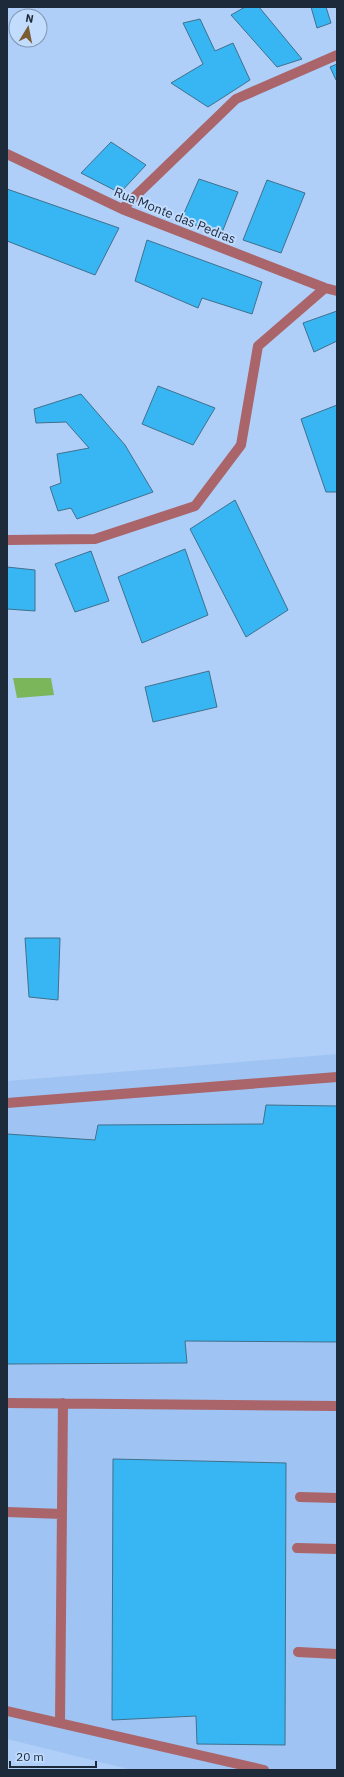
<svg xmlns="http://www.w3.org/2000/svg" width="344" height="1777" font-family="'IBM Plex Sans',sans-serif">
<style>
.built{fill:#9fc3f2}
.water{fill:#7cb65a}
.building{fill:#38b6f4;stroke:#40708c}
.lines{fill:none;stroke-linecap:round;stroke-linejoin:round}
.minor{stroke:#aa656a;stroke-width:10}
.labels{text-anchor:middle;stroke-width:4;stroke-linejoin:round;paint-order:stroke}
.street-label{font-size:13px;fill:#1d2a3a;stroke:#c2dcfe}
</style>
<rect width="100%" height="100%" fill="#afcff9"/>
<path class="built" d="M337,1054v716h-205l-125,-31v-658z"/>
<path class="water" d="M13,678h38l3,17 -37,3z"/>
<path class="building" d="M245,7h14l43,52 -25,8 -46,-52z
M311,7h15l5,16 -14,5z
M200,19l15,32 18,-8 17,37 -42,27 -37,-24 32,-19 -20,-41z
M337,64v15l-1,1 -6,-13z
M111,142l35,23 -26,28 -39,-20z
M199,179l39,13 -17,43 -40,-15z
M267,180l38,13 -24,60 -38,-13z
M7,189l112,39 -24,47 -88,-34z
M147,240l115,42 -10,32 -50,-16 -4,10 -63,-27z
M337,311v30l-23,11 -11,-29z
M158,386l57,22 -22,37 -51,-21z
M81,394l44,51 28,47 -76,27 -6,-11 -13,3 -8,-24 11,-4 -4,-29 32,-6 -23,-26 -30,1 -2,-14z
M337,405v87h-11l-25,-73z
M235,500l53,110 -42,27 -56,-108z
M185,549l23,66 -66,28 -24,-66z
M91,551l18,50 -34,11 -20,-48z
M7,567l28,3v41l-28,-2z
M209,671l8,36 -64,15 -8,-35z
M25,938h35l-2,62 -29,-3z
M266,1105l71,1v236l-152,-1 2,22 -180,1v-230l88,6 3,-15 165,-1z
M113,1459l173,4 -1,282 -88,-1 -1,-28 -84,4z"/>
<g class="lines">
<path class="minor" d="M7,154l115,55 203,79 12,3
M122,209l114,-110 101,-44
M7,540l88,-1 100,-33 46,-61 17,-99 67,-58
M7,1103l330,-26
M7,1403l330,3
M300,1497l37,1
M7,1512l55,2
M297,1548l40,1
M298,1652l39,2
M7,1711l257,59
M60,1723l3,-320"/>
</g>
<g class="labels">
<g class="street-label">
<text transform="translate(175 215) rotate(22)" y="5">Rua Monte das Pedras</text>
</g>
</g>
<rect width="344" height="1777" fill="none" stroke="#1d2a3a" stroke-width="16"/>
<g transform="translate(28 28) rotate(10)"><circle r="19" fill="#c2dcfe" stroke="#8095b0"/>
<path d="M0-3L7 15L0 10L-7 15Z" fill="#7b5d31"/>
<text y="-6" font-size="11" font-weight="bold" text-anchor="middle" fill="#1d2a3a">N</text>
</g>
<path d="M10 1761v6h86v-6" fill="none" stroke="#1d2a3a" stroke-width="2"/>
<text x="16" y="1761" font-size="12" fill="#1d2a3a" stroke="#c2dcfe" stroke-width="3" paint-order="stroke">20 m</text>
</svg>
